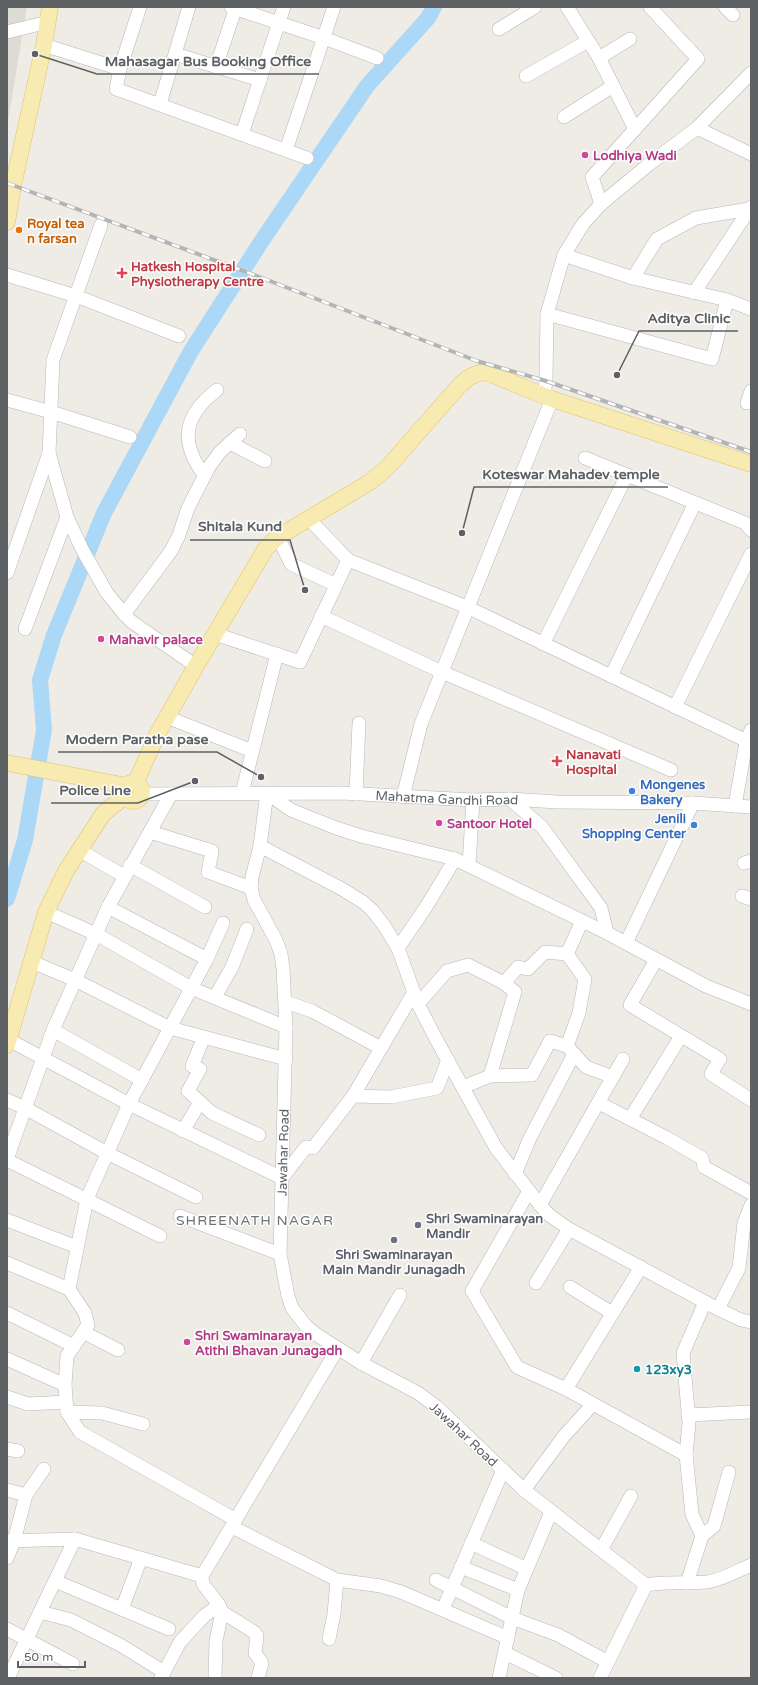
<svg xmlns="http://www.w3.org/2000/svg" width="758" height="1685" font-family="'Varela Round',sans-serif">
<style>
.education{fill:#dedbd4}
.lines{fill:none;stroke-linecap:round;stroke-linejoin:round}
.river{stroke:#acd8f8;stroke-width:16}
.minor-casing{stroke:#b6b7bb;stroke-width:14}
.major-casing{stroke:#e5c067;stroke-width:17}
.minor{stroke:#fff;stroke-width:13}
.major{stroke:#f8ebb1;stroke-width:16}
.rail-casing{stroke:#b3b4b4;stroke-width:4}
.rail{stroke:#fff;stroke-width:2.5;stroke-dasharray:8;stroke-linecap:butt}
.hotel-dot{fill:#d1479c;stroke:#fff;stroke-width:1.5}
.food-dot{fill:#e8710a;stroke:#fff;stroke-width:1.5}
.health-dot{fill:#e0444e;stroke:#fff;stroke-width:1.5}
.shop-dot{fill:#3f7fe0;stroke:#fff;stroke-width:1.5}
.worship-dot{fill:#6b7280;stroke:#fff;stroke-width:1.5}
.culture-dot{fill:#0f9aa8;stroke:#fff;stroke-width:1.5}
.labels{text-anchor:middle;stroke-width:3;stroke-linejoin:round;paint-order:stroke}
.hotel-label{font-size:13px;font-weight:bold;fill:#b23c85;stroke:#fff;text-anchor:start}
.food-label{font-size:13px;font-weight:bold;fill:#c56008;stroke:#fff;text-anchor:start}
.health-label{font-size:13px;font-weight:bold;fill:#be3a42;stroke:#fff;text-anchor:start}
.shop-label{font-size:13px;font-weight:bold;fill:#366cbe;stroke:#fff;text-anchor:start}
.street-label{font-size:13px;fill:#5d6164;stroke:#fff}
.worship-label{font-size:13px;font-weight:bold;fill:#5b616d;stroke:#fff;text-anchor:start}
.culture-label{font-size:13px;font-weight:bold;fill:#0d838f;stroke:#fff;text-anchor:start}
.neighbourhood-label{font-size:14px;letter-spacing:1px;fill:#6e7276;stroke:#fff}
.leader{fill:none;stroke:#5d6164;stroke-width:1.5}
.callout-dot{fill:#5d6164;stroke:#fff;stroke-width:1.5}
.callout-label{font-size:14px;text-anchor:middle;font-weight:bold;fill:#5d6164;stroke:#fff;stroke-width:3;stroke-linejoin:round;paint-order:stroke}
</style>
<rect width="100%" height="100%" fill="#eeece5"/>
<path class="education" d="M7,7h20l-20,120z"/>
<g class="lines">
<path class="river" d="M7,899l18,-59 19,-110 -4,-50 14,-45 50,-122 87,-162 72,-112 104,-153 61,-68 6,-11"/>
<g class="minor-casing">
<g id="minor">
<path d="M140,7l-20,62 -4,20 191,69"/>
<path d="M231,7l93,31 53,20"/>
<path d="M567,7l32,51 36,71"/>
<path d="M725,7l8,8"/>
<path d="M499,29l36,-22"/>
<path d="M7,32l33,-8"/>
<path d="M44,45l76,24"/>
<path d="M175,54l85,26"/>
<path d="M599,58l31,-19"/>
<path d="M216,67l20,-60"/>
<path d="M526,76l62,-35"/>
<path d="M160,104l29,-97"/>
<path d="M564,117l49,-31"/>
<path d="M697,128l54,26"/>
<path d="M242,134l42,-127"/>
<path d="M286,150l48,-143"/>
<path d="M601,204l-9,-27 106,-118 -48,-52"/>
<path d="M101,225l-48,135 -4,93 18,64 16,34 24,42 17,21 8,8 64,44"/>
<path d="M564,255l69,23 94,22 24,9"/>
<path d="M7,275l69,21 103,40"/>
<path d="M633,278l24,-39 39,-21 53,-9"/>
<path d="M694,293l57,-86"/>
<path d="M547,314l165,45 15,-59"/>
<path d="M544,396l2,-15 1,-67 17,-59 19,-31 18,-20 47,-39 49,-37 54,-55"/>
<path d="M7,400l44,12 79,25"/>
<path d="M747,403l4,-12"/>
<path d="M230,443l35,18"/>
<path d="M585,458l160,65 6,7"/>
<path d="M204,475c-25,-34 -20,-60 13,-85"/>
<path d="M309,519l39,41 119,47 284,136"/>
<path d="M278,537l13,27 45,21"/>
<path d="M7,573l42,-120"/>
<path d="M124,614l47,-63 8,-16 9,-27 21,-41 11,-15 20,-18"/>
<path d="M321,616l121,56 229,98"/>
<path d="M25,629l42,-112"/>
<path d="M215,634l85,28 48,-102"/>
<path d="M543,644l84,-169"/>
<path d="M611,676l84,-173"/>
<path d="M675,707l76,-153"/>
<path d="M167,717l85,34"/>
<path d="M242,793l35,-139"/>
<path id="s1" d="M142,794l200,-1 131,7 37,-1 47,3 136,1 58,4"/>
<path d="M356,794l3,-71"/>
<path d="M403,797l18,-73 131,-325"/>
<path d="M510,799l32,28 32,44 27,37 6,25"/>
<path d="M735,806l11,-64 5,-12"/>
<path d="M150,832l62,19 -4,21 43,16"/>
<path d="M260,846l82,43 21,13 9,8 11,14 15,24 20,56 18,35 60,109 44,57 9,10 20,14 149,80 23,11 10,2"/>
<path d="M79,850l45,26"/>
<path d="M744,863l7,-2"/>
<path d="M130,865l75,42"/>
<path d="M469,865l4,-65"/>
<path d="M742,896l9,3"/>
<path d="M108,907l99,52"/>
<path d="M46,912l50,22 95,54 95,39"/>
<path d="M223,923l-16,36 -78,145 -42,95 -18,90 16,24 3,12 -21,31 -2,29 2,27 13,20 156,88"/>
<path d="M626,943l67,-140"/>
<path d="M398,948l28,-41 29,-48"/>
<path d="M567,954l18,25 -6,34 -12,33 19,21 27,10"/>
<path d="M656,960l-26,45 90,54 -9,15 40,26"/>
<path d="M32,962l43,18 95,48 116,31"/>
<path d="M215,997l17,-30 15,-38"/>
<path d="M286,1002l26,9 69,37"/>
<path d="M418,1004l29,-33 21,-6 36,18 14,-16 10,2 17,-17 22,2 15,-33"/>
<path d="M53,1030l89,50"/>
<path d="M204,1037l-12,29 8,3 -12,22 24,22 47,22"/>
<path d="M9,1040l120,64 153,74 24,-31 7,1 40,-52 61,-104"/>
<path d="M490,1076l42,-1 18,-34 17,5"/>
<path d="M463,1087l27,-11 25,-84 -11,-9"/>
<path d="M353,1096l38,1 46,-9 11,-28"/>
<path d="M7,1100l18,8 82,45 89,44"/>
<path d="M599,1103l68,35 35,20 2,9 47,26"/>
<path d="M630,1119l51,-83"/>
<path d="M183,1131l17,-29"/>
<path d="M7,1159l46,-129 55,-123 63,-113"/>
<path d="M7,1160l153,76"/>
<path d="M515,1174l15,-36 44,-84"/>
<path d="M529,1191l-57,100 45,76 49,22 120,66"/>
<path d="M540,1205l83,-146"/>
<path d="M180,1216l100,38"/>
<path d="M7,1220l70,27"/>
<path d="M7,1263l62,26"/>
<path d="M536,1283l33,-54"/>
<path d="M570,1287l42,26"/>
<path d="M718,1309l21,-41 5,-45 7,-18"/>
<path d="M7,1313l67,33"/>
<path d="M83,1332l35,18"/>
<path d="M7,1359l58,26"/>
<path d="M361,1363l39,-68"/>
<path d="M566,1389l75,-122"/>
<path d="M7,1397l21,7 38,-2"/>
<path d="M67,1412l35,1 41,11"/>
<path d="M688,1415l63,-3"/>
<path d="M7,1449l11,2"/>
<path d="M7,1490l19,5"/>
<path d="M524,1490l40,-54 29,-32"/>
<path d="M232,1527l105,53 44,6 20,6 107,46"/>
<path d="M702,1536l12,-10 15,-54"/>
<path d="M7,1541l68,-2 127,37"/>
<path d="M471,1543l56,26"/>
<path d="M601,1550l30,-54"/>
<path d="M7,1558l7,-17 12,-46 18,-26"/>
<path d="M461,1567l57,23"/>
<path d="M436,1580l76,38 46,17 50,27"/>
<path d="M55,1581l114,48"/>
<path d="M687,1583l15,-47 -10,-22 -6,-59 3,-32 -6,-70 22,-51"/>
<path id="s2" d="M646,1585l-122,-95 -87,-83 -19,-14 -57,-30 -44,-28 -11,-9 -14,-18 -4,-12 -8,-42 6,-227 -3,-59 -2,-14 -5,-14 -22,-40 -3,-12 1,-11 8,-31 7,-53 24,17 45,18 25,8 94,23 152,74 99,53 45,18"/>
<path d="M122,1609l19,-51"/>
<path d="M443,1609l60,-139"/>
<path d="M40,1612l31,8 51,26 42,26"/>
<path d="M222,1612l32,20 3,4 -2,17 7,10 -4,15"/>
<path d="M7,1629l66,35"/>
<path d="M329,1639l5,-25 3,-34"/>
<path d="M505,1653l51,25"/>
<path d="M8,1678l67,-139"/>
<path d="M161,1678l19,-36 24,-26 15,-11"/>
<path d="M215,1678l1,-37 6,-29 -3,-7 -16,-21 -1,-8 136,-228"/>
<path d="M499,1678l19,-88 33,-78"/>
<path d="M600,1678l46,-93c20,-4 41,-1 61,-3 15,-2 30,-11 44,-17"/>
</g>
</g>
<g class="major-casing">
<path id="major" d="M7,222l6,-36 31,-141 6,-38
M7,763l120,23
M124 792a9 9 0 1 1 18 0a9 9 0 1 1-18 0Z
M135,784l23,-51 38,-67 70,-118 12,-11 92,-55 17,-14 72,-82c8,-8 15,-13 27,-14l66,27 199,65
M7,1045l39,-133 20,-41 37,-57 8,-7 14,-10"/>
</g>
<use href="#minor" class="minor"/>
<use href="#major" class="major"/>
<g class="rail-casing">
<path id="rail" d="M7,183l250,93 220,85 69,20 205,71"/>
</g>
<use href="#rail" class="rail"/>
</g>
<g class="hotel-dot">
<circle cx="585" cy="155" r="4"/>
<circle cx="101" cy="639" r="4"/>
<circle cx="439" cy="823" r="4"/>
<circle cx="187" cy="1342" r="4"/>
</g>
<circle class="food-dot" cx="19" cy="230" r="4"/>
<g class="health-dot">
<path d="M120 267h4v4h4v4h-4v4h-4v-4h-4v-4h4z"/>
<path d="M555 755h4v4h4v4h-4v4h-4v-4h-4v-4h4z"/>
</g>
<g class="shop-dot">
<circle cx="632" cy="791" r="4"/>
<circle cx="694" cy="825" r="4"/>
</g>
<g class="worship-dot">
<circle cx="418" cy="1225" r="4"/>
<circle cx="394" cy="1240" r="4"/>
</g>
<circle class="culture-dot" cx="637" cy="1369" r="4"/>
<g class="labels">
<g class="hotel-label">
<text x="593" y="160">Lodhiya Wadi</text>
<text x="109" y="644">Mahavir palace</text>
<text x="447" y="828">Santoor Hotel</text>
<text x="195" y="1340">Shri Swaminarayan<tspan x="195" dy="15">Atithi Bhavan Junagadh</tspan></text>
</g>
<g class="food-label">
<text x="27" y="228">Royal tea<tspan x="27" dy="15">n farsan</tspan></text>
</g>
<g class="health-label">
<text x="131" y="271">Hatkesh Hospital<tspan x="131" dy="15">Physiotherapy Centre</tspan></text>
<text x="566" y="759">Nanavati<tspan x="566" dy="15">Hospital</tspan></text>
</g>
<g class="shop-label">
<text x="640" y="789">Mongenes<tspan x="640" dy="15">Bakery</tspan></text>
<text x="686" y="823" text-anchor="end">Jenili<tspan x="686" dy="15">Shopping Center</tspan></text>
</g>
<g class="street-label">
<text dy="5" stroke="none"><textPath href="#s1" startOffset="305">Mahatma Gandhi Road</textPath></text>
<text dy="5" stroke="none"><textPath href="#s2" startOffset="609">Jawahar Road</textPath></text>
<text transform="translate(464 1434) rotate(43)" y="5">Jawahar Road</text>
</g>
<g class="worship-label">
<text x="426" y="1223">Shri Swaminarayan<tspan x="426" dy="15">Mandir</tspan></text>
<text x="394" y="1259" text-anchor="middle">Shri Swaminarayan<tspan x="394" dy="15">Main Mandir Junagadh</tspan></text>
</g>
<g class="culture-label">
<text x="645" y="1374">123xy3</text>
</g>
<g class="neighbourhood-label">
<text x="255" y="1225">SHREENATH NAGAR</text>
</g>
</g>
<path class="leader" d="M35 54L97 74H319M617 375L639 331H738M462 533L474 487H668M305 590L290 540H190M261 777L217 752H58M195 781L138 803H51"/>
<g class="callout-dot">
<circle cx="35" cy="54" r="4"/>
<circle cx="617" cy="375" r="4"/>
<circle cx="462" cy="533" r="4"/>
<circle cx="305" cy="590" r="4"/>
<circle cx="261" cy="777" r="4"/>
<circle cx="195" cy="781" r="4"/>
</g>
<g class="callout-label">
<text x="208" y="66">Mahasagar Bus Booking Office</text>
<text x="689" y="323">Aditya Clinic</text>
<text x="571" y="479">Koteswar Mahadev temple</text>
<text x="240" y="531">Shitala Kund</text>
<text x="137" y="744">Modern Paratha pase</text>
<text x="95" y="795">Police Line</text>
</g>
<rect width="758" height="1685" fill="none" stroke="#5d6164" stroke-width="16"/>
<path d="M18 1661v6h67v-6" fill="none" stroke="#5d6164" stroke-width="2"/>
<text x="24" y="1661" font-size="12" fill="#5d6164" stroke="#ffffff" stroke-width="3" paint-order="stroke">50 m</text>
</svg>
